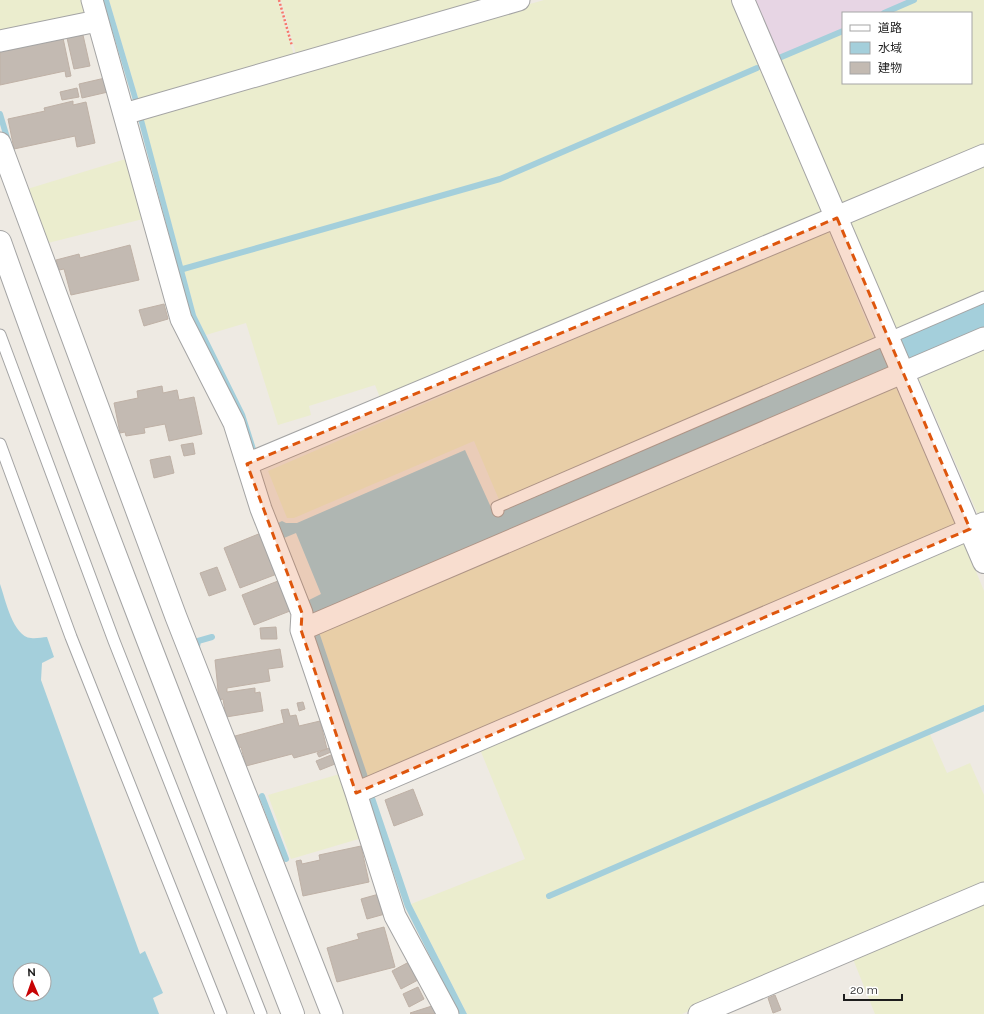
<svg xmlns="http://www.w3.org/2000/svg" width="984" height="1014" font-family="Raleway,'Noto Sans JP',sans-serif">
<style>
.industrial{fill:#e7d5e4}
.farmland{fill:#ebedce}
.water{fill:#a4cfdb;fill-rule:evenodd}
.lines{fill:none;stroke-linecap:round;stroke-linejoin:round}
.stream{stroke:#a4cfdb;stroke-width:6}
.building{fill:#c3bab2;stroke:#bfb1a6}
.service-casing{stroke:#a4a4a4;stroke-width:13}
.minor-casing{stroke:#a4a4a4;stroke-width:23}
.tertiary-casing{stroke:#a4a4a4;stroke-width:24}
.path{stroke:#f7786b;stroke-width:2.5;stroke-dasharray:2 2;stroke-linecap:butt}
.service{stroke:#fff;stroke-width:11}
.minor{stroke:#fff;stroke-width:21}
.tertiary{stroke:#fff;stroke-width:22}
.marked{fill:#de560d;fill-opacity:0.2;stroke:#de560d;stroke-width:3;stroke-dasharray:8 5;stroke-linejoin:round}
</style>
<rect width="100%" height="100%" fill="#eeeae3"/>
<path class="industrial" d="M753,0h161l-30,13h-41v18l-64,27z"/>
<path class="farmland" d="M0,0h85l4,15 -89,20z
M109,0h169l17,59 -156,42z
M281,0h222l-206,58z
M544,0h188l91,211 -440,194 -8,-20 -66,21 2,9 -33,10 -32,-102 -40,12 -10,-20 -54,-201z
M914,0h70v146l-143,58 -62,-146 64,-27v52h128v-70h-87z
M129,158l18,60 -103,26 -20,-54z
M984,163v129l-89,39 -45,-103 3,-9z
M828,230l46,109 -374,163 -26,-61 -180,77h-7l-19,-47z
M984,343v172l-5,2 -63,-145z
M894,383l62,143 -587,254 -51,-151z
M964,542l20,49v117l-55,24 18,41 23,-10 14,32v90l-302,129h-215l-56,-110 114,-45 -46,-112z
M343,773l19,65 -71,21 -23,-64z
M984,903v111h-109l-22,-55z"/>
<path class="water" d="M103,0h6l30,101 57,214 49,99 13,41h-5l-62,-138 -57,-213z
M984,303v27l-666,299 93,275 56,110h-8l-54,-107 -93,-275 -5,-31 14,-7 -25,-61 -12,5 -6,-15 4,-2 4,2h11l168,-73 29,64z
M0,584c5,14 13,53 31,54 5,1 11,-1 16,-1l7,20 -12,6 -1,17 99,274 5,-3 18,42 -10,5 6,16h-159zM20,970h24v24h-24z"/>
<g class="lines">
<path class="stream" d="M884,13l30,-13
M779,58l64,-27
M0,114l8,27
M183,269l317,-90 257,-111
M198,651l-1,-4 1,-6 14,-4
M262,796l24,63
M549,896l435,-188"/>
</g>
<path class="building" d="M83,35l7,31 -16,3 -7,-31z
M63,38l8,38 -5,1 -1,-6 -65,14v-33z
M105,78l3,14 -26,6 -3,-14z
M77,88l2,9 -17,3 -2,-8z
M73,101v4l13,-3 9,41 -18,4 -2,-11 -61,13 -6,-30 37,-8 -1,-3z
M130,245l9,35 -68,15 -7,-26 -5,1 -3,-10 23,-6 1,4z
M164,304l4,15 -24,7 -5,-16z
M162,386l1,7 14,-3 2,10 15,-3 8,37 -33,7 -4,-17 -21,4 1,5 -19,3 -1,-4 -5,1 -6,-30 24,-5 -1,-7z
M193,443l2,11 -11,2 -3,-11z
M170,456l4,17 -20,5 -4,-18z
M261,533l16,41 -37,14 -16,-40z
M217,567l9,23 -17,6 -9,-23z
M278,581l12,30 -36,14 -12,-30z
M276,627l1,12h-16l-1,-11z
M280,649l3,18 -15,2 2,12 -43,7v4l28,-4v5l5,-1 3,19 -37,6 -3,-18 -4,1 -4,-40z
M303,702l2,7 -6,2 -2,-8z
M288,709l2,7 6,-1 3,11 21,-5 7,28 -33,9 -2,-4 -46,12 -5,-19 -2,1 -4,-12 49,-13 -3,-13z
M329,748l2,4 -12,5 -2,-4z
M331,755l4,9 -15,6 -4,-9z
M413,789l10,26 -29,11 -9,-26z
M361,846l8,36 -66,14 -7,-35 5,-1 1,4 18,-4 -1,-5z
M379,894l6,20 -18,5 -6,-20z
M384,927l11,40 -58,15 -10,-34 32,-9 -2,-5z
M409,962l9,18 -17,9 -9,-18z
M418,987l6,12 -15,8 -6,-13z
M775,995l6,15 -8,3 -5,-15z
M435,1005l3,9h-27l-1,-1z"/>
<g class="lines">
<g class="service-casing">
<path id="service" d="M0,335l114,306 147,373
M0,444l71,193 150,377
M498,511l-1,-4 487,-210"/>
</g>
<g class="minor-casing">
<path id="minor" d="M92,0l89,319 53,104 27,86 41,104 -1,17 55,163 39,123 53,98
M0,41l97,-20
M124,114l395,-114
M0,143l176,474 156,397
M247,464l737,-309
M301,630l683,-292
M356,793l628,-270
M699,1014l285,-121"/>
</g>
<g class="tertiary-casing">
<path id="tertiary" d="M743,0l241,562
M0,242c92,259 193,515 293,772"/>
</g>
<path class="path" d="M279,0l13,46"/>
<use href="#service" class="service"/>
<use href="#minor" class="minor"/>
<use href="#tertiary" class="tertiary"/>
</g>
<path class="marked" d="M837,218l133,311 -614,264 -55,-163 1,-17 -55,-149z"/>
<rect x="842" y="12" width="130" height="72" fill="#ffffff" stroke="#a5a5a5"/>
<rect x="850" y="25" width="20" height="6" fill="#ffffff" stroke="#a5a5a5"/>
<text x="878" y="32" font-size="12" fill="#1d1d1d">道路</text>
<rect x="850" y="42" width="20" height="12" fill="#a4cfdb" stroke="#a5a5a5"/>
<text x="878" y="52" font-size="12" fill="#1d1d1d">水域</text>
<rect x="850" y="62" width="20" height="12" fill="#c3bab2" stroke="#a5a5a5"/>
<text x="878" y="72" font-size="12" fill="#1d1d1d">建物</text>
<g transform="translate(32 982) rotate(358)"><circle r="19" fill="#ffffff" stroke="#a5a5a5"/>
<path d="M0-3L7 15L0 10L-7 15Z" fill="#c70305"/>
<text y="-6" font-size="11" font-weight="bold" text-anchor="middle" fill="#1d1d1d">N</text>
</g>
<path d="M844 994v6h58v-6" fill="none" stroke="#1d1d1d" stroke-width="2"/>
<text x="850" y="994" font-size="12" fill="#1d1d1d" stroke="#ffffff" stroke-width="3" paint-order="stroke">20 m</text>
</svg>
